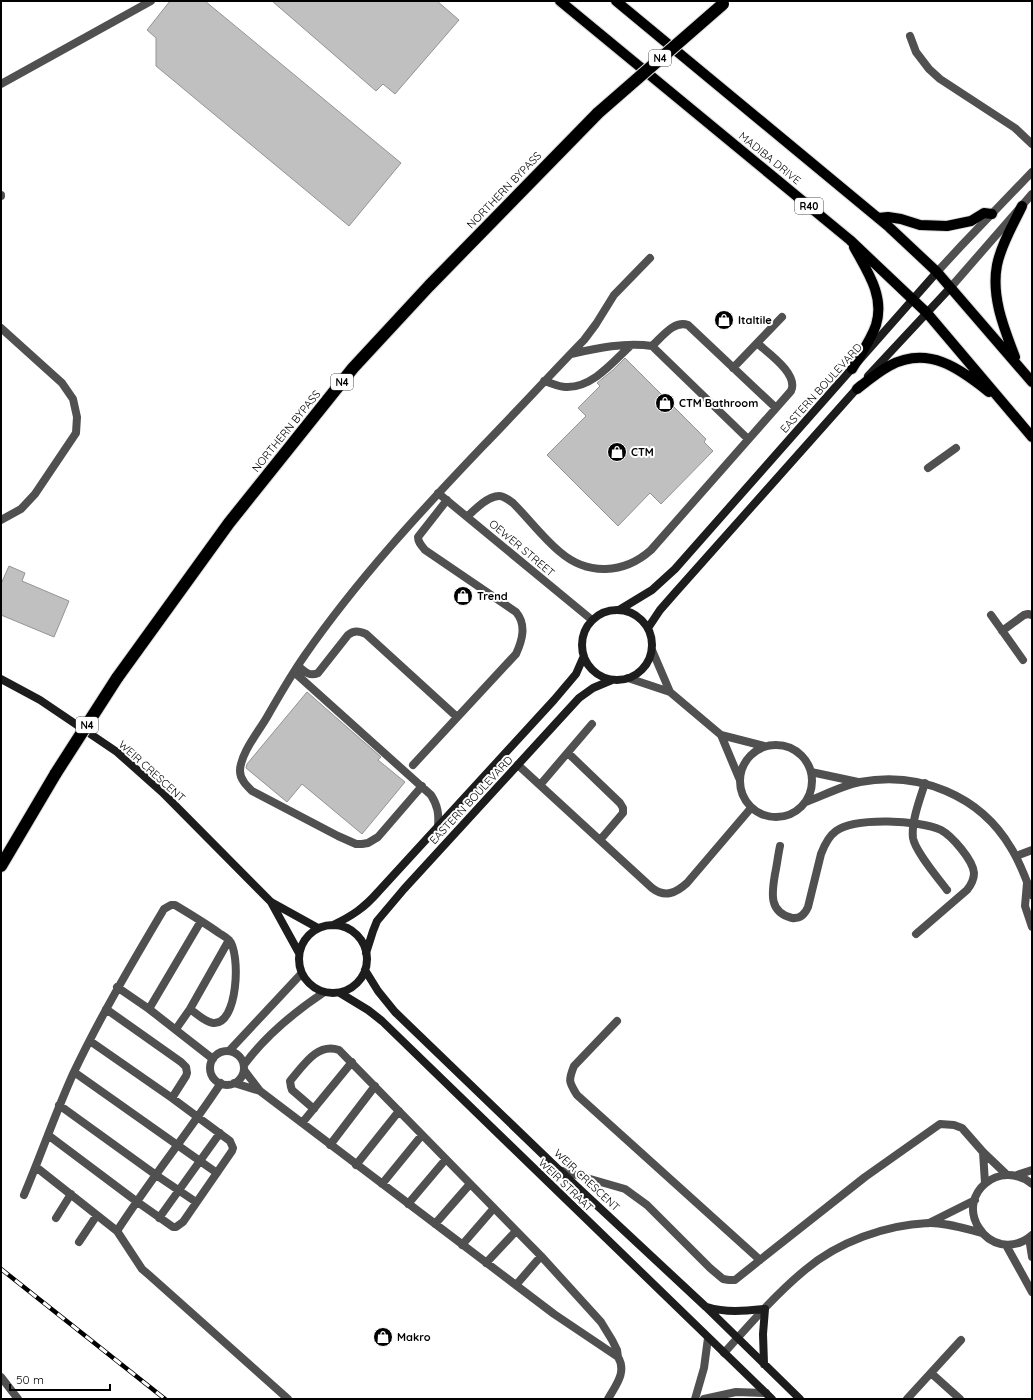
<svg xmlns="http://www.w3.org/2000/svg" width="1033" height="1400" font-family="Quicksand,sans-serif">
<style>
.building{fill:#c0c0c0;stroke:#949494}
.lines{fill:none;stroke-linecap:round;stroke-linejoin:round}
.primary-casing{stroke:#dbdbdb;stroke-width:12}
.highway-casing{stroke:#dbdbdb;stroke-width:14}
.lane{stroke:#505050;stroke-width:8}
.street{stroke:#505050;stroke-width:8}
.secondary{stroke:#1d1d1d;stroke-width:8}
.primary{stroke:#000;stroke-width:10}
.highway{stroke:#000;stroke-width:12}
.rail-casing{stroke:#000;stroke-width:4.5}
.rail{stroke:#fff;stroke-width:3;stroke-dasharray:9;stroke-linecap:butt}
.highway-bridge-casing{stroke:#dbdbdb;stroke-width:14;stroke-linecap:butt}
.highway-bridge{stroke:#000;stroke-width:12}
.labels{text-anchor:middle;stroke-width:4;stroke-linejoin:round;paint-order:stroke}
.shield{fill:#fff;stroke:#4c4c4c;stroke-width:1}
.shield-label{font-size:10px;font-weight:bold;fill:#000}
.street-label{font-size:11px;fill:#000;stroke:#fff}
.poi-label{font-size:11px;font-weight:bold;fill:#000;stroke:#fff;text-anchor:start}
</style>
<rect width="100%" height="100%" fill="#fff"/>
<path class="building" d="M170,1h35l196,162 -52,63 -193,-160v-28l-9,-8z
M272,1h165l22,19 -64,74 -12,-10 -7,7z
M625,358l81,81 -2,3 9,9 -52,53 -11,-11 -32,33 -71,-71 39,-39 -8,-8 22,-22 -3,-3 16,-13z
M9,566l16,7 -3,8 47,20 -15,36 -53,-22v-31z
M307,692l74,65 -3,3 27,22 -43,52 -60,-50 -15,18 -41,-34 1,-4z"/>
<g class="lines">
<g class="primary-casing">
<path id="primary" d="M560,1l290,239 77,73 105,124
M616,1l273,226 48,45 95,110
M878,218l10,-1 13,2 19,6 27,1 24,-5 13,-8 8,1
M1015,357c-11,-29 -24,-60 -18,-92 4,-20 16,-40 25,-59
M852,369c8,-14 19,-29 24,-44 9,-29 -9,-54 -22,-78
M857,389c10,-8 21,-17 32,-23 39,-21 70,2 100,26"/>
</g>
<g class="highway-casing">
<path id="highway" d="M117,678l112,-155 124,-155 76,-82 169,-173
M1,866l55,-93"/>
</g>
<path class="lane" d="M910,36l6,16 13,17 11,10 75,49 17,16
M652,346c10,-9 22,-26 36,-21l88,83
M571,354c26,-6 55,-12 81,-8l96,93
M733,368l49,-51
M544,381c7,2 15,6 22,6 26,1 47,-25 64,-41
M928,468l28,-20
M438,493l154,127
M468,516c7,-7 20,-20 31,-20 5,0 10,4 14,7 16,16 30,35 47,49 28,24 64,22 91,-2l140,-159c8,-17 -23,-38 -34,-48
M991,615l32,45
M1002,631l22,-16 4,-1 4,1
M298,666c6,5 11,11 20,7l30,-38c6,-5 11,-4 18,-1l91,83
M294,672l137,123c7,11 8,19 7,32
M568,753l52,50 3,5v5l-23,27
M413,765l103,-111c6,-13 11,-29 0,-42l-91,-62c-4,-5 -7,-8 -7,-13l29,-37
M518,765l134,123c13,10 24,5 35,-5l64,-75
M925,783c-5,16 -14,39 -12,55 2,13 25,40 34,52
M540,785l52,-61
M422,786l-44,51 -10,6 -6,1h-6l-18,-8 -86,-45c-6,-6 -12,-12 -12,-20 0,-17 19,-40 27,-54 12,-21 24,-42 38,-62 53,-76 115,-143 178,-209 34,-35 67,-71 101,-106l12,-16 18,-29 36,-37
M780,846c-2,9 -3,19 -5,28 -3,18 -7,38 17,44 8,1 13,-4 16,-11l13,-53c3,-8 8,-18 15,-23 19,-14 84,-11 105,-1 11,6 32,30 33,43 0,7 -3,12 -7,17l-51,44
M1016,856l16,-6
M1027,883l-2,23 7,21
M117,987l32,22 64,50
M106,1009l75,53 5,5 1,6 -1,3 -14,22
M149,1009l52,-88
M617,1021l-43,45c-6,15 -5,16 3,29l183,165
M176,1029l14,-20 39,-69
M229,1051l72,-77
M210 1068a17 17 0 1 1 34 0a17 17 0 1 1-34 0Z
M244,1065c22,-30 49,-52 79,-72
M244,1070l16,21 294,223 64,43c9,15 -2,28 -10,42
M74,1072l143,101
M234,1083l26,8
M59,1105l97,70 40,27
M314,1109l-22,-19 -1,-3 -1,-6c13,-15 27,-39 49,-31l202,206 60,66 11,18 5,10 1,7
M302,1123l50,-61
M48,1135l88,66 37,26h3l7,-5 49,-71 1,-3 -3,-7 -58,-43 -82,-57
M330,1145l45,-59
M983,1152l2,31
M356,1165l43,-54
M36,1167l81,64c33,-51 71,-98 104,-148
M559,1170l66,19 22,16 63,63 13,11 6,1h6l25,-20 105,-83 75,-53 14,1 8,3 21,24 23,22
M382,1184l40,-49
M24,1195c17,-40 31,-81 49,-121 27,-57 59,-111 91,-165l7,-4h4c15,9 30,18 44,28 3,2 7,4 10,7 12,13 9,86 -16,83 -8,-1 -17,-10 -23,-14
M408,1204l38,-45
M56,1218l15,-24
M159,1218l61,-85
M435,1224l35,-40
M117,1231l25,38 7,6 139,124
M79,1242l18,-27
M462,1245l32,-37
M486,1263l30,-32
M516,1285l25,-29
M931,1373l29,26
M695,1399l9,-31 4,-30
M704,1399l32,-7 30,1
M907,1399l54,-59"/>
<path class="street" d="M1,84l150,-83
M1,195v1
M937,272l24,-26 71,-74
M951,287l81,-93
M1,328l61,55 11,16 4,18 -1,16 -41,61 -14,15 -20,11
M652,650l18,42
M628,678l42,14 51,43 43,11
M721,735l18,43
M740 781a36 36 0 1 1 72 0a36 36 0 1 1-72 0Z
M811,772l47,10
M806,802c16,-6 38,-17 54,-20 59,-11 120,13 151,66 9,14 15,31 21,47
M1017,1175l15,-5
M1032,1184c-32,-26 -75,10 -53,44 5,8 13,14 22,16 11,2 22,-1 31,-9
M929,1223l46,-23
M1029,1238l3,19
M1006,1245l26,47
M724,1353c26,-29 52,-59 81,-83 33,-28 80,-45 123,-47 18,-1 37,6 54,10
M1,1377l17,22"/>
<path class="secondary" d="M868,376l83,-89
M582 645a35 35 0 1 1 70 0a35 35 0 1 1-70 0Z
M619,610l33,-20 23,-21 262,-297
M648,628l12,-18 14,-16 186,-209
M1,679l39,21 77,52 45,40 109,110 47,26
M271,902l28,51
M299 959a34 34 0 1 1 68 0a34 34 0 1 1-68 0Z
M333,925c19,-9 31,-17 45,-33l176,-192 22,-26 7,-16
M366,953l7,-22 4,-10 27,-32 175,-191 14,-10 19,-8
M365,970l13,21 17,21 164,158 147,137 94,92
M340,993l28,17 14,11 390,378
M707,1307c19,6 38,4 58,2l-2,25 1,30"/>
<use href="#primary" class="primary"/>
<use href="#highway" class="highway"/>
<g class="rail-casing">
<path id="rail" d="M1,1269l164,130"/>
</g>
<use href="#rail" class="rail"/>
<g class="highway-bridge-casing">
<path id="highway-bridge" d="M598,113l125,-109
M56,773l61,-95"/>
</g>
<use href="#highway-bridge" class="highway-bridge"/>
</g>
<defs>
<g id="shop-disc" transform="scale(1)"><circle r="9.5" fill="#000" stroke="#fff"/><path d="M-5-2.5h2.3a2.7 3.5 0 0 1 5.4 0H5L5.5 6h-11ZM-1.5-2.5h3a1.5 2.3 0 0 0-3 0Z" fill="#fff"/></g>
</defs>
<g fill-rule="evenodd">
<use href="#shop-disc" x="724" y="320"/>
<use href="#shop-disc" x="665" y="403"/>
<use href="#shop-disc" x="617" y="452"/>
<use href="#shop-disc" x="463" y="596"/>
<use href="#shop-disc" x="383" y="1337"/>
</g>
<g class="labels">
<g class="shield">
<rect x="649" y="50" width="22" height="16" rx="3"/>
<rect x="795" y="198" width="28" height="16" rx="3"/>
<rect x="331" y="374" width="22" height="16" rx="3"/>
<rect x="76" y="717" width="22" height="16" rx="3"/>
</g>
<g class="shield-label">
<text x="660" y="62">N4</text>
<text x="809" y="210">R40</text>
<text x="342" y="386">N4</text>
<text x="87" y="729">N4</text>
</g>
<g class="street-label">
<text transform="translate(770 158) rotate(39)" y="4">MADIBA DRIVE</text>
<text transform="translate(504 190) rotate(-46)" y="4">NORTHERN BYPASS</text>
<text transform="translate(821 388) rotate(-48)" y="4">EASTERN BOULEVARD</text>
<text transform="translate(286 431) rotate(-51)" y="4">NORTHERN BYPASS</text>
<text transform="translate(522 548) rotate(40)" y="4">OEWER STREET</text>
<text transform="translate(152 771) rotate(42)" y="4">WEIR CRESCENT</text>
<text transform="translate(471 800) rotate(-47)" y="4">EASTERN BOULEVARD</text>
<text transform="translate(587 1180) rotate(43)" y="4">WEIR CRESCENT</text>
<text transform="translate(566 1185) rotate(44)" y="4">WEIR STRAAT</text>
</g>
<g class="poi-label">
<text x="738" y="324">Italtile</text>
<text x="679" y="407">CTM Bathroom</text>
<text x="631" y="456">CTM</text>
<text x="477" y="600">Trend</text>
<text x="397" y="1341">Makro</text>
</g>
</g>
<rect width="1033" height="1400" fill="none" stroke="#000000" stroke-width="4"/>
<path d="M10 1384v6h100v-6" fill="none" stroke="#000000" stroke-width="2"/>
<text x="16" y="1384" font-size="12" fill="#000000" stroke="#ffffff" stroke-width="3" paint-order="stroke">50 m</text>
</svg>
